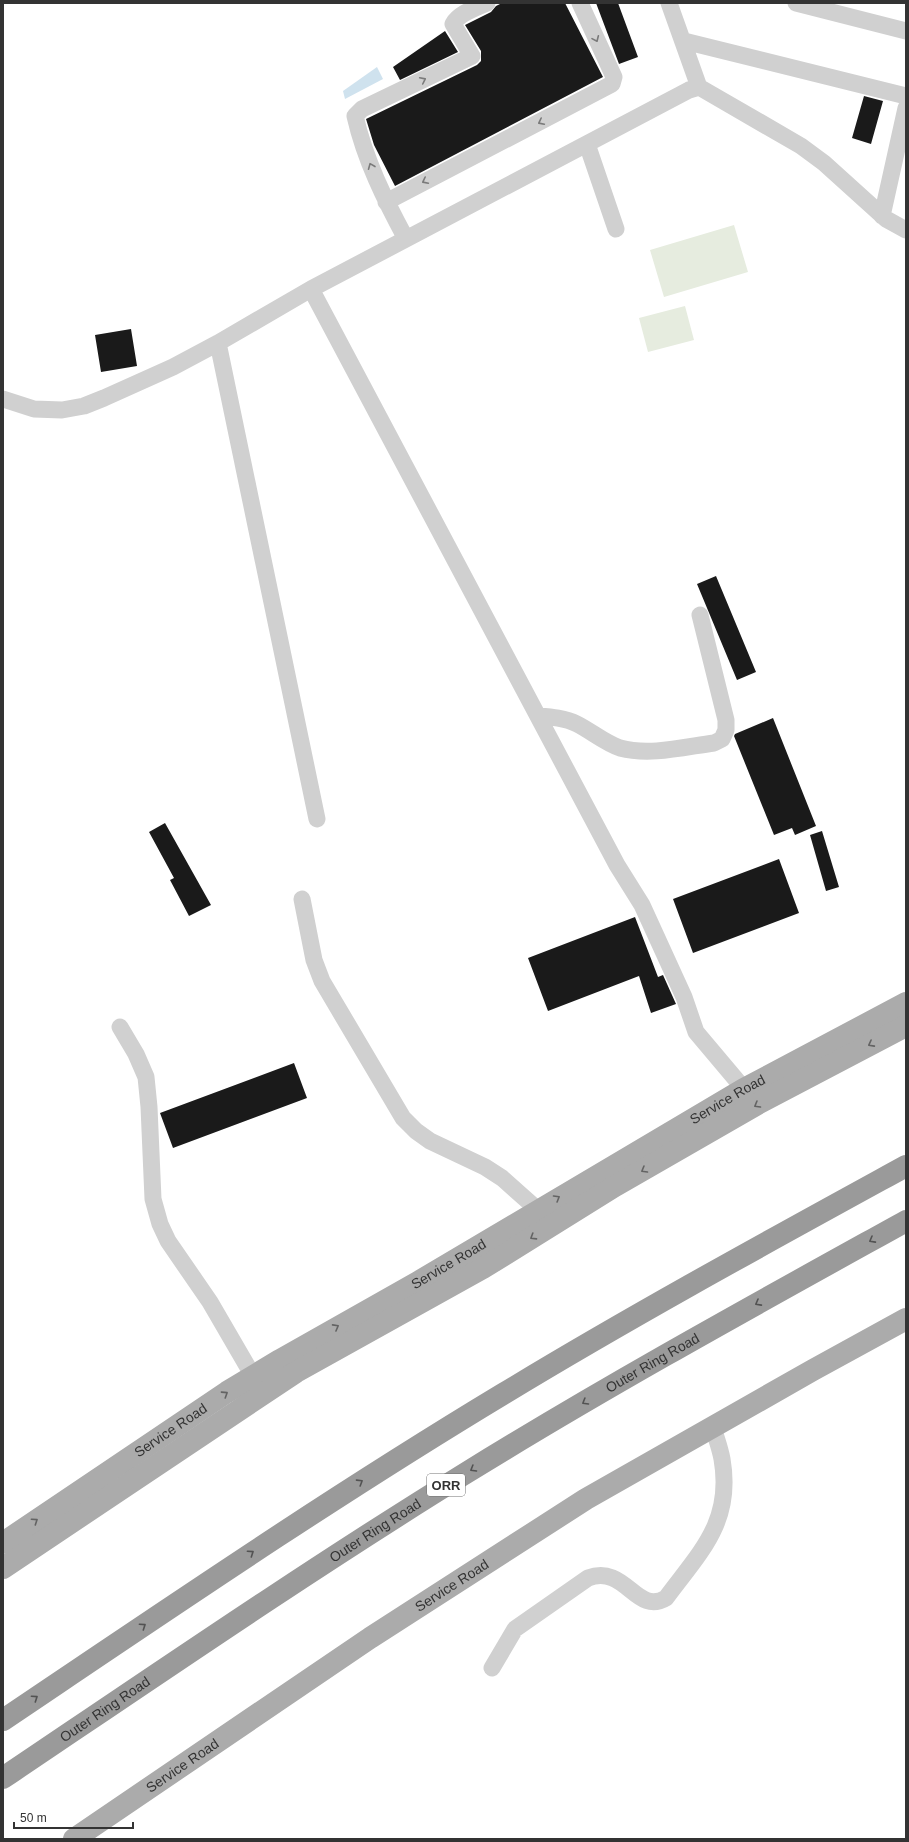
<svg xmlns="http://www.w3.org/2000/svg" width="909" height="1842" font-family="Helvetica,sans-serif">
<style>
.green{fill:#e6ecdf}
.water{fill:#cfe2ee}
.building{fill:#1a1a1a}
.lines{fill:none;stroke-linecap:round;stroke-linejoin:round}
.minor{stroke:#d0d0d0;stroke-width:17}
.major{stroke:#ababab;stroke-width:22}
.highway{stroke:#9a9a9a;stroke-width:22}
.oneway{stroke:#7a7a7a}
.oneway2{stroke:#636363}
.oneway3{stroke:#525252}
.labels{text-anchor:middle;stroke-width:4;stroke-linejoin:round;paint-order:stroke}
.shield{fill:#fff;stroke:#707070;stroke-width:1}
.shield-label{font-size:13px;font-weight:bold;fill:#333}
.street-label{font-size:14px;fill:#333;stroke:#fff}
</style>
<rect width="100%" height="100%" fill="#fff"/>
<path class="green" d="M734,225l14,47 -84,25 -14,-47z
M685,306l9,34 -46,12 -9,-34z"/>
<path class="water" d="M377,67l6,12 -38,20 -2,-8z"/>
<path class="building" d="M502,3h63l38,74 -208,109 -21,-41 -8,-26 111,-54 4,-4v-10l-16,-26 26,-13 5,-6z
M596,3h22l20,54 -19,7z
M445,31l13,21 -58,28 -7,-13z
M864,96l19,5 -12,43 -19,-6z
M131,329l6,37 -36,6 -6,-37z
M716,576l40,96 -19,8 -40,-96z
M773,718l43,108 -21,9 -3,-7 -18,7 -40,-99 1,-2z
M165,823l46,82 -22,11 -19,-36 4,-2 -25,-46z
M822,831l17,56 -13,4 -16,-56z
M779,859l20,54 -106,40 -20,-54z
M635,917l23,60 5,-2 13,29 -25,9 -12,-37 -91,35 -20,-53z
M294,1063l13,35 -134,50 -13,-35z"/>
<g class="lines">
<path class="minor" d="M669,3l30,84
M796,3l110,28
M684,41l222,55
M587,144l29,85
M386,202l226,-118 2,-7 -34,-74
M882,216l24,-108
M406,239c-21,-39 -41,-79 -51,-123l7,-7 110,-53 -19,-32c6,-11 23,-16 34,-21
M311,289l306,576 25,40 42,92 12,35 48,57
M218,343l99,476
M3,399l31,10 28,1 22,-4 20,-8 69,-31 45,-24 93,-54 378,-199 10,-3 102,59 23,17 62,56 20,11
M538,716c13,1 27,2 39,8 14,7 28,19 43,24 30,8 64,-1 94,-5l8,-4 4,-9v-10l-26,-105
M302,899l12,61 8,21 81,137 13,13 14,10 55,26 17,11 36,32
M120,1027l16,27 10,23 3,30 4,92 7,25 8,17 42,61 43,74
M492,1668l23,-39 73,-51c38,-14 48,38 78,20 34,-46 67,-76 56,-139 -2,-11 -6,-21 -9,-32"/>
<g class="major">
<path id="s1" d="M3,1543l224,-151 53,-32 138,-78 326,-193 162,-86"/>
<path d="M3,1568l293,-196 187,-104 132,-82 146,-84 145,-76"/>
<path id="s2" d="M74,1839l296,-201 216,-139 227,-129 93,-51"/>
</g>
<g class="highway">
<path d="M3,1720c165,-111 329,-223 500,-326 132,-80 268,-154 403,-228"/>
<path id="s3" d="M3,1778c153,-103 306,-208 463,-305 144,-89 292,-170 440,-252"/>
</g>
</g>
<defs><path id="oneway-chevron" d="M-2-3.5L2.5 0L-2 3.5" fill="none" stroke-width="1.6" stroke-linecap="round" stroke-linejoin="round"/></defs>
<g class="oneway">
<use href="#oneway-chevron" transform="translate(596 39) rotate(66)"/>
<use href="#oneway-chevron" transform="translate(423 80) rotate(-26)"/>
<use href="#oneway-chevron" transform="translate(541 122) rotate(153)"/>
<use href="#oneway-chevron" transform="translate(371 166) rotate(-112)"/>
<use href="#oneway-chevron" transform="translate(425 181) rotate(153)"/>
</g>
<g class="oneway2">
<use href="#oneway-chevron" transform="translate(871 1044) rotate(152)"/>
<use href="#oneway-chevron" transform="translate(757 1105) rotate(150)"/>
<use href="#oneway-chevron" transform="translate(644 1170) rotate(150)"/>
<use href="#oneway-chevron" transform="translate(557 1198) rotate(-31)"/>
<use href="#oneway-chevron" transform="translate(533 1237) rotate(148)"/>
<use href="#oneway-chevron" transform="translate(336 1327) rotate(-29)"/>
<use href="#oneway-chevron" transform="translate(225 1394) rotate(-33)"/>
<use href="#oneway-chevron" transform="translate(35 1521) rotate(-34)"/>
</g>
<g class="oneway3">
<use href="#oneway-chevron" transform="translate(872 1240) rotate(151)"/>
<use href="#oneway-chevron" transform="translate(758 1303) rotate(151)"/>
<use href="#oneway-chevron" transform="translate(585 1402) rotate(149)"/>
<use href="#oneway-chevron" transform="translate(473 1469) rotate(149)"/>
<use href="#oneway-chevron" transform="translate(360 1482) rotate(-32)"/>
<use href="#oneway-chevron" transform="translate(251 1553) rotate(-34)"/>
<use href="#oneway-chevron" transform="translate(143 1626) rotate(-34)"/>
<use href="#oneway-chevron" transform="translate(35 1698) rotate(-34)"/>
</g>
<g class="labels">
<rect class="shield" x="427" y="1474" width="38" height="22" rx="3"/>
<g class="shield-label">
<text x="446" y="1490">ORR</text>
</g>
<g class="street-label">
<text dy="5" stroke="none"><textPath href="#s1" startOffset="850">Service Road</textPath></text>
<text dy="5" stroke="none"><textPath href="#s1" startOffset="526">Service Road</textPath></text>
<text dy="5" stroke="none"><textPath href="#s3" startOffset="771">Outer Ring Road</textPath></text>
<text dy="5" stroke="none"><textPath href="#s1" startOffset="202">Service Road</textPath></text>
<text dy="5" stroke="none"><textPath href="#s3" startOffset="447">Outer Ring Road</textPath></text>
<text dy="5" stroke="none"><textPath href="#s2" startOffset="455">Service Road</textPath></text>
<text dy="5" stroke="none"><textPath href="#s3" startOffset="123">Outer Ring Road</textPath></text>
<text dy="5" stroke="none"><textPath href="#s2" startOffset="131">Service Road</textPath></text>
</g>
</g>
<rect width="909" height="1842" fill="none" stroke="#333333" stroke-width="8"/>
<path d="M14 1822v6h119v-6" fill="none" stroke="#333333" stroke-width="2"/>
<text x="20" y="1822" font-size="12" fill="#333333" stroke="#ffffff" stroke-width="3" paint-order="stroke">50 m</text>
</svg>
